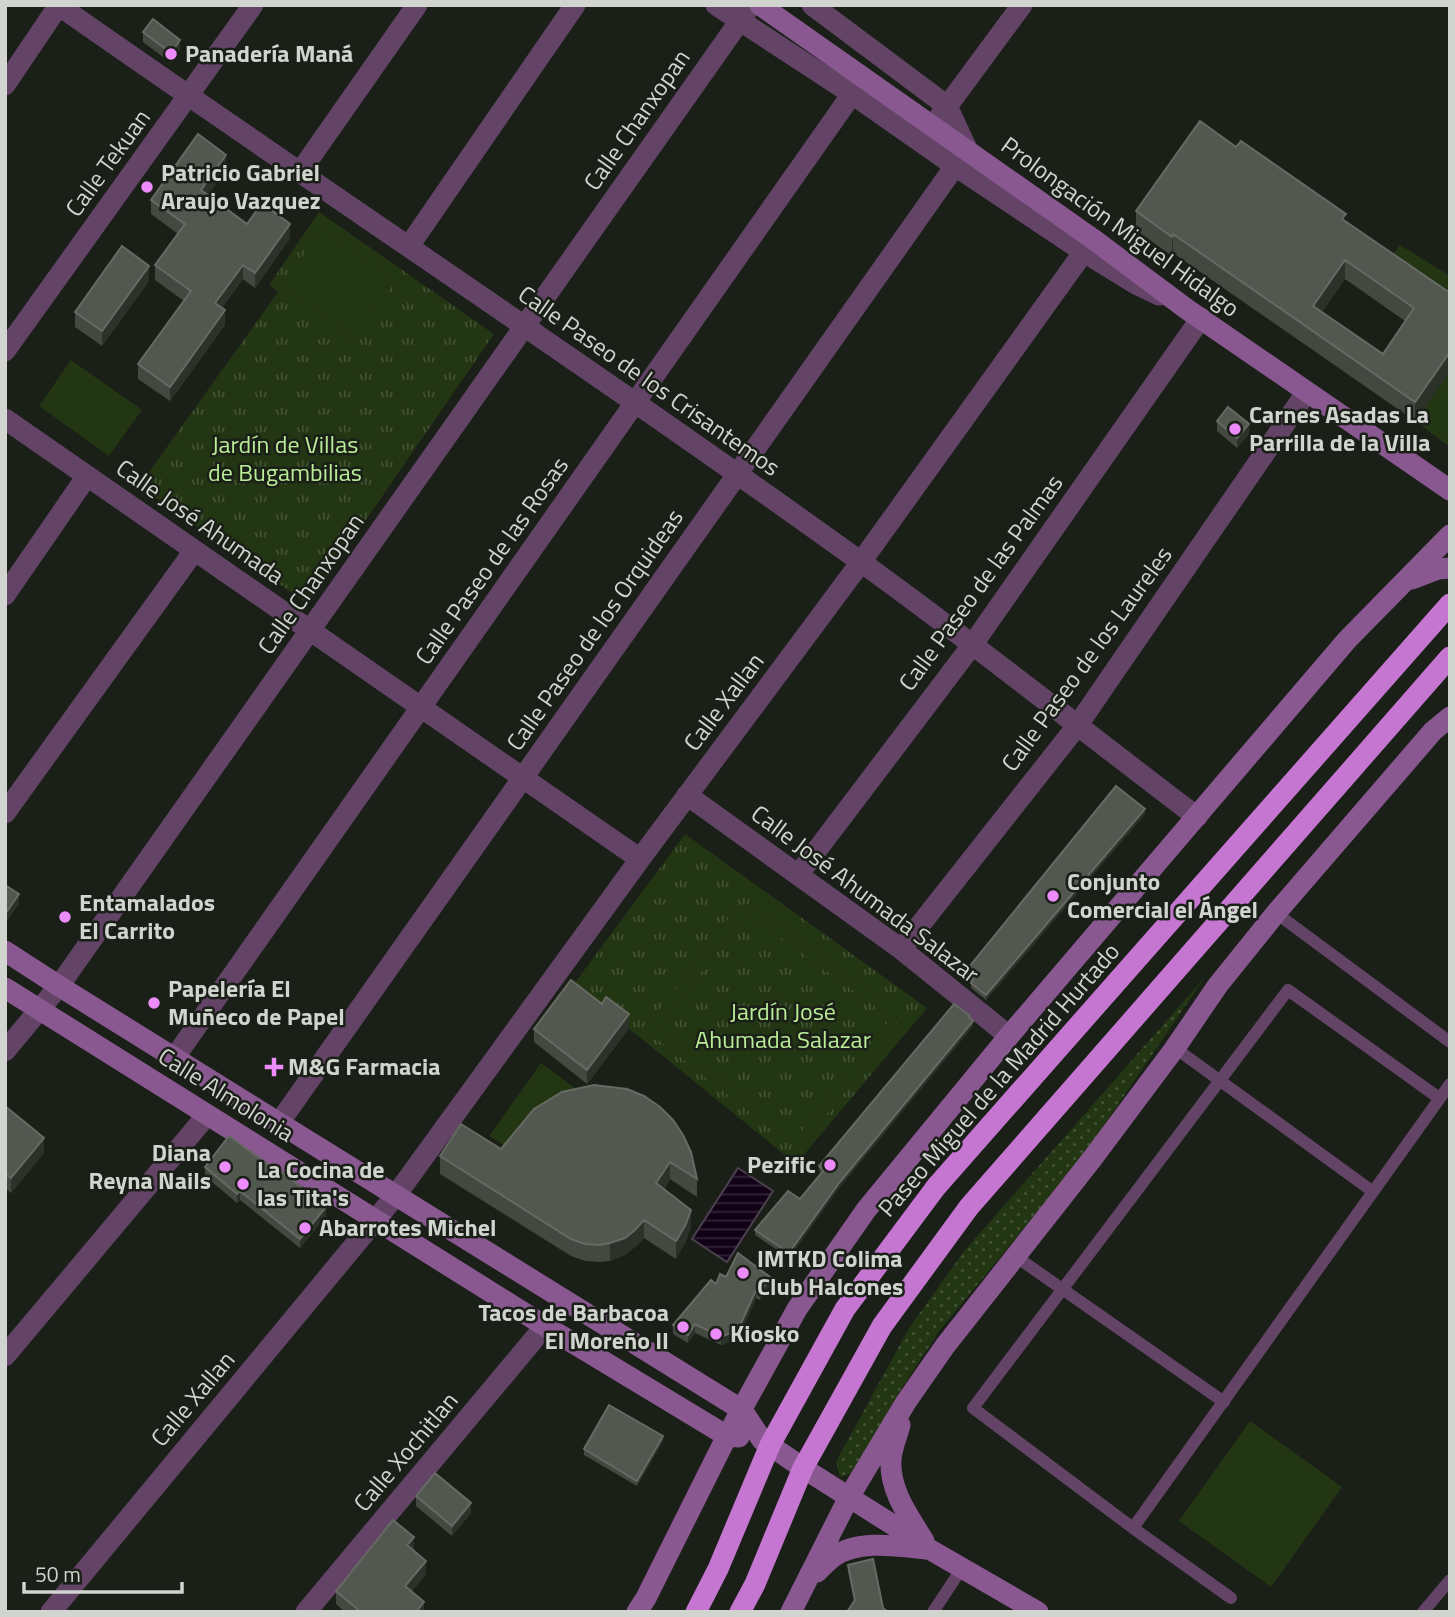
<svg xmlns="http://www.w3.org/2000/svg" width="1455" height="1617" font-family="'Titillium Web',sans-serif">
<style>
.grass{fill:url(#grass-dots)}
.park{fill:url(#park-tufts)}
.garden{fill:#233613;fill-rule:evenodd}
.water{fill:url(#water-rules);stroke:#4b404e;stroke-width:2}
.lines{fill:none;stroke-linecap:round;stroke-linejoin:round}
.lane{stroke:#634467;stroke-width:12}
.street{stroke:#634467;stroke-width:21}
.secondary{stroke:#8a5891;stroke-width:21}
.highway{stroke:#c576d0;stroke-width:21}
.wall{fill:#434840;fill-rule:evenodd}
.shaded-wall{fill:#2c3129}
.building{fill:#52574f;stroke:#666a63;stroke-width:2;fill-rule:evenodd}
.poi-dot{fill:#ec8cfa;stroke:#1a1f17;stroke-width:2.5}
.labels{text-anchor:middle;stroke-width:5;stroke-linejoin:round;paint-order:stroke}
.poi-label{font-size:24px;font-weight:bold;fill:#d1d4cf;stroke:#1a1f17;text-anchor:start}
.street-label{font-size:24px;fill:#d1d4cf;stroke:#1a1f17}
.park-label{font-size:24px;fill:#baec97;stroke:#1a1f17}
</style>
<defs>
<pattern id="grass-dots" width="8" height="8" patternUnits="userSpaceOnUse" patternTransform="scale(1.75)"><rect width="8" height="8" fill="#233613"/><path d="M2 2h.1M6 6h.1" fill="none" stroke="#425234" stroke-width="1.8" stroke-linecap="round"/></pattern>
<pattern id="park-tufts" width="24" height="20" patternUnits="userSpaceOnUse" patternTransform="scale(1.75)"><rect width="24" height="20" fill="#233613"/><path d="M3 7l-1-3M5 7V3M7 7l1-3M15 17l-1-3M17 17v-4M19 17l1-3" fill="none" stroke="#425234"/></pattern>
<pattern id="water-rules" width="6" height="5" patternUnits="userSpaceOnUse" patternTransform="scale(1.75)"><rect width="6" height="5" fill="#120016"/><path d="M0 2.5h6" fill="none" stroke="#332437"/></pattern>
</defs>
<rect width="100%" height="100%" fill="#1a1f17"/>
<path class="grass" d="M1205,977l-124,182 -141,171 -42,64 -42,78 -16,5 -4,-15 73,-134 56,-78z"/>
<path class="park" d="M319,212l175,122 -186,270 -169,-118 139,-194 -9,-7z
M685,834l242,174 -131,156 -222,-180z"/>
<path class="garden" d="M323,228l72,53 -41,57 -72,-53z
M1400,245l50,31v36l-66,-45z
M71,360l71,50 -33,46 -70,-50z
M1450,371v76l-35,-26z
M748,904l7,2 139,102 3,7 -2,15 -91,112 -7,3 -8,-2 -137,-108c-2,-7 -2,-11 2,-18l82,-109 5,-3zM747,913l144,105 -94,119 -138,-110z
M541,1063l53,39 -80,49 -25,-15z
M1250,1421l92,66 -71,100 -92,-66z"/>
<path class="water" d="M738,1168l35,23 -46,71 -35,-23z"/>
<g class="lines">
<path class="lane" d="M1276,913l174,129
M1175,1048l197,143
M1439,1098l-151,-108 -315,418 160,120 317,-444
M1015,1256l209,146
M1133,1528l98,70
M933,1612l29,-44
M1423,1612l27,-32"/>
<path class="street" d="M58,5c267,187 539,367 803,557 114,82 224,170 336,255
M716,5l136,89 103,72 129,86 52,32 23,11
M812,5l135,101 20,43
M5,85l54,-80
M940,116l82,-111
M300,172l117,-167
M409,246l166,-241
M5,351l248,-346
M5,419l635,440
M5,595l82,-119
M687,795l214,154 108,87
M5,813l189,-262
M798,875l175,-231 228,-326
M901,949l176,-223 229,-333
M5,1051l54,-65 692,-981
M175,1057l677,-963
M279,1123l676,-957
M5,1356l202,-241
M51,1612l345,-417 244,-336 221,-297 232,-323
M306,1612l239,-286"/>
<path class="secondary" d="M760,5l333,234 95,71 262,180
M1412,579l26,-10 12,-1
M5,951l54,35 220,137 463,287 20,30 41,28 98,62 28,19 109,63
M5,988l540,338 182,110 12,1
M900,1425c-3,11 -8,23 -9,34 -2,31 17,56 33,82
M817,1572c5,-5 10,-10 16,-15 25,-18 65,-11 93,-8
M637,1612l9,-14 81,-162 70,-127 69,-99 143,-174 338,-396 103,-105
M791,1612l58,-115 57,-95 39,-56 147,-187 83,-111 43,-63 58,-72 157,-182 17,-14"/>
<path class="highway" d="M696,1612l22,-43 52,-124 75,-136 91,-122 514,-583
M740,1612l15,-28 48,-116 79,-142 87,-119 481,-550"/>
</g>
<path class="wall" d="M143,32l37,18 -9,13 -28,-21z
M1236,147l214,146v78l-35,50 -242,-168 -1,3 -36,-26v-19zM1345,279l60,42 -22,33 -61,-42z
M226,169l-18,26 39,29 43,14 -35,50 -12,-9 -21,29 3,17 -55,76 -32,-22v-15l46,-63 -29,-21v-15l23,-31 -27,-20v-14z
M149,281l-47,65 -27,-19v-15z
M1217,421l32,13 -12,14 -20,-17z
M1145,814l-159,186 -15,-12v-5l-6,-6v-5z
M969,1017l4,9 -134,162 -50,70 -34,-23v-5l45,-31 22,-26 -3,-2v-5z
M629,1028l-42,56 -53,-42v-13z
M5,1106l39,47 -33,40 -6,-5z
M501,1149l190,3 6,27v18l-27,-18 -6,10 27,38 -6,16 -9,16 -32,-21 -9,9 -10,8 -15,6 -10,1 -15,-1 -14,-5 -131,-82v-18z
M205,1167l121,49 -26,32 -60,-48 -3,3 -32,-27z
M726,1277l44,8 -10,15 -4,-2 -18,41 -17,6 -26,-12 -7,10 -15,-9v-9l43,-41z
M663,1441l-26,45 -53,-31v-6z
M416,1496l55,17 -19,23 -36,-30z
M414,1550l12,24 -15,18 13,20h-79l-9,-8v-13z
M848,1565l35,43 -29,-7 -6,-30z"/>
<path class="shaded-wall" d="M180,40v10l-9,13v-10z
M226,155v14l-25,36v-15z
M290,224v14l-35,50v-15z
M1173,234v19l-1,3v-19z
M1345,260v19l-32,46v-19z
M243,265v14l-28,39v-15z
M149,266v15l-47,65v-15z
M225,310v15l-55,76v-14z
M1450,352v19l-35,50v-19z
M1249,424v10l-12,14v-10z
M1145,809v5l-159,186v-5z
M19,894v10l-14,20v-10z
M629,1014v14l-42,56v-14z
M973,1021v5l-134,162 -50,70v-5l50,-70z
M44,1138v15l-33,40v-15z
M670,1162v17l-14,21v-17z
M240,1191v9l-3,3v-9z
M326,1207v9l-26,32v-9z
M691,1210v17l-6,16 -9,16v-18z
M644,1220v18l-9,9 -10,8 -15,6v-18z
M770,1277v8l-10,15v-8z
M756,1290v8l-18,41 -17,6v-8z
M695,1324v9l-7,10v-8z
M663,1436v5l-26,45v-5z
M471,1503v10l-19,23v-10z
M414,1537v13l-7,8v-13z
M426,1561v13l-21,25v-13z
M424,1602v10h-8z"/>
<path class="building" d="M153,19l27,21 -9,13 -28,-21z
M1200,121l36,26 5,-6 105,73 -4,5 108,74v59l-35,50 -242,-168 -1,3 -36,-26zM1345,260l69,48 -31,46 -70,-48z
M198,134l28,21 -25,35 46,34 15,-21 28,21 -35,49 -12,-8 -28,38 10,7 -55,77 -32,-23 53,-73 -36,-26 30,-41 -34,-24z
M122,246l27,20 -47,65 -27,-19z
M1228,407l21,17 -12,14 -20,-17z
M1116,786l29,23 -159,186 -15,-12 2,-3 -8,-8z
M5,885l14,9 -14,20z
M571,980l31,24 4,-7 23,17 -42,56 -53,-41z
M954,1004l15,11 -1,1 5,5 -134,162 -50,70 -34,-23 33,-39 12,8 24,-29 -5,-4z
M594,1085l33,4 17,7 16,11 13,13 10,15 8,17 6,27 -27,-17 -14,21 35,27 -6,16 -9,15 -32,-21 -9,10 -10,8 -15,5 -10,2 -15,-1 -14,-5 -131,-83 21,-32 40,25 33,-40 28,-17z
M5,1106l39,32 -33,40 -6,-4z
M229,1136l47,34 1,-2 49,39 -26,32 -60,-48 -3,3 -32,-27z
M738,1253l32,24 -10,15 -4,-2 -18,40 -17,7 -26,-13 -7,11 -15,-10 38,-45 5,4 4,-10 6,3z
M609,1405l54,31 -26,45 -53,-32z
M435,1473l36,30 -19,23 -36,-30z
M393,1520l21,17 -7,8 19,16 -21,25 19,16 -8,10h-55l-25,-21z
M873,1559l10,49 5,4h-41l8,-12 -7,-35z"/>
<g class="poi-dot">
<circle cx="171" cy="54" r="7"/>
<circle cx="147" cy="187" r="7"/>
<circle cx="1235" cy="429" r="7"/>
<circle cx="1053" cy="896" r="7"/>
<circle cx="65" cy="917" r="7"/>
<circle cx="154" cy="1003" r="7"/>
<path d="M270.5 1056.5h7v7h7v7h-7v7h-7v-7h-7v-7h7z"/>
<circle cx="830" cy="1165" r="7"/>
<circle cx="225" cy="1167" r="7"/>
<circle cx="243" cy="1184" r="7"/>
<circle cx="305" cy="1228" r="7"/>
<circle cx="743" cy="1273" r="7"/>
<circle cx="683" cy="1327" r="7"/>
<circle cx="716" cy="1334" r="7"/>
</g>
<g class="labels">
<g class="poi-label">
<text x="185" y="62">Panadería Maná</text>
<text x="161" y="181">Patricio Gabriel<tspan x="161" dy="28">Araujo Vazquez</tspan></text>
<text x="1249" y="423">Carnes Asadas La<tspan x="1249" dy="28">Parrilla de la Villa</tspan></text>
<text x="1067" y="890">Conjunto<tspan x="1067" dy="28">Comercial el Ángel</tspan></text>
<text x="79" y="911">Entamalados<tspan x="79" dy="28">El Carrito</tspan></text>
<text x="168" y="997">Papelería El<tspan x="168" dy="28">Muñeco de Papel</tspan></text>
<text x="288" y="1075">M&amp;G Farmacia</text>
<text x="211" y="1161" text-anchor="end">Diana<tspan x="211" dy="28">Reyna Nails</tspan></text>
<text x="816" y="1173" text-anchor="end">Pezific</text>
<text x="257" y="1178">La Cocina de<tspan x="257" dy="28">las Tita's</tspan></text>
<text x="319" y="1236">Abarrotes Michel</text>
<text x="757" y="1267">IMTKD Colima<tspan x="757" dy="28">Club Halcones</tspan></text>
<text x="669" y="1321" text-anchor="end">Tacos de Barbacoa<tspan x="669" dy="28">El Moreño II</tspan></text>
<text x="730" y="1342">Kiosko</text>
</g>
<g class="street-label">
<text transform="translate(637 120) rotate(-55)" y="8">Calle Chanxopan</text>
<text transform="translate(108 163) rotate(-54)" y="8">Calle Tekuan</text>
<text transform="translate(1120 227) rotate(36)" y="8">Prolongación Miguel Hidalgo</text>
<text transform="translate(649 381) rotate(35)" y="8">Calle Paseo de los Crisantemos</text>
<text transform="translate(200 522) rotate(35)" y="8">Calle José Ahumada</text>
<text transform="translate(492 561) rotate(-55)" y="8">Calle Paseo de las Rosas</text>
<text transform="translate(981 583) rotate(-54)" y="8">Calle Paseo de las Palmas</text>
<text transform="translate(311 584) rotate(-55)" y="8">Calle Chanxopan</text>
<text transform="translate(595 630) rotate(-55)" y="8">Calle Paseo de los Orquideas</text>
<text transform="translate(1087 659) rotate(-54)" y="8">Calle Paseo de los Laureles</text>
<text transform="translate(724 702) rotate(-53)" y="8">Calle Xallan</text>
<text transform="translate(865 894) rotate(37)" y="8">Calle José Ahumada Salazar</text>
<text transform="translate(999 1080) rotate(-49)" y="8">Paseo Miguel de la Madrid Hurtado</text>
<text transform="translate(226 1095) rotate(32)" y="8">Calle Almolonia</text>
<text transform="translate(193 1399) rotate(-50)" y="8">Calle Xallan</text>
<text transform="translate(406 1452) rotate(-50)" y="8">Calle Xochitlan</text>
</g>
<g class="park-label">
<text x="285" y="453">Jardín de Villas<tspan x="285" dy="28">de Bugambilias</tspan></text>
<text x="783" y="1020">Jardín José<tspan x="783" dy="28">Ahumada Salazar</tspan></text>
</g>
</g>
<rect width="1455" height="1617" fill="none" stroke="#d1d4cf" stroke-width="14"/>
<path d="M24 1582v10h158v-10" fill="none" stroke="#d1d4cf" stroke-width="3.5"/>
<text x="35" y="1582" font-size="21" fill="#d1d4cf" stroke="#1a1f17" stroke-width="5" paint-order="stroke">50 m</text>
</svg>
